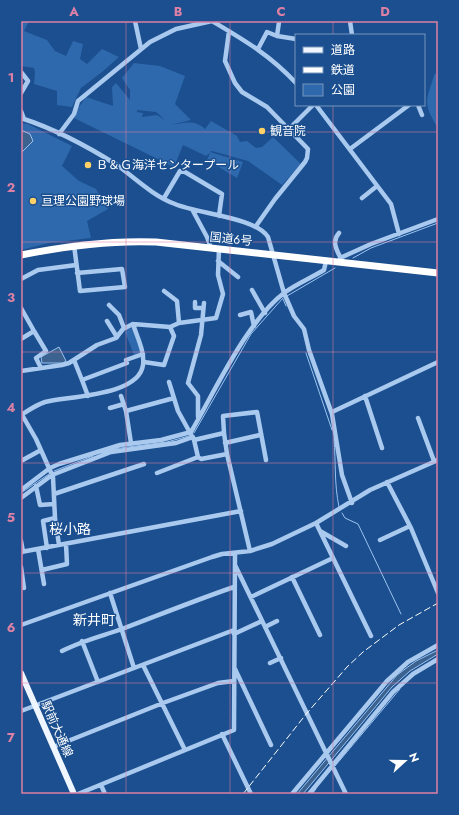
<svg xmlns="http://www.w3.org/2000/svg" width="459" height="815" font-family="Jost,'Noto Sans JP',sans-serif">
<style>
.green{fill:#2e69ad;fill-rule:evenodd}
.water{fill:#3c6290;stroke:#9cc4f0}
.lines{fill:none;stroke-linecap:round;stroke-linejoin:round}
.stream{stroke:#9cc4f0;stroke-width:1}
.minor{stroke:#a9c9ee;stroke-width:4.5}
.major{stroke:#f0f6ff;stroke-width:6}
.highway{stroke:#fff;stroke-width:7}
.rail{stroke:#fff;stroke-width:1;stroke-dasharray:7 3;stroke-linecap:butt}
.grid{fill:none;stroke:#dd80a5;stroke-width:1;stroke-opacity:0.55}
.poi-dot{fill:#ffd166;stroke:#1b4f8f;stroke-width:1.5}
.labels{text-anchor:middle;stroke-width:3;stroke-linejoin:round;paint-order:stroke}
.poi-label{font-size:12px;fill:#fff;stroke:#1b4f8f;text-anchor:start}
.street-label{font-size:12px;fill:#fff;stroke:#1b4f8f}
.quarter-label{font-size:14px;fill:#fff;stroke:#1b4f8f}
.neatline{fill:none;stroke:#dd80a5;stroke-width:1.5}
.grid-label{font-size:13px;text-anchor:middle;font-weight:bold;fill:#dd80a5}
</style>
<rect width="100%" height="100%" fill="#1b4f8f"/>
<path class="green" d="M21,21h8l-5,10 23,9 8,11 11,5 7,-15 10,3 -3,15 7,5 15,-15 17,8 -17,15 -21,16 -9,19 -15,-2v-14l-23,-7 1,-11 -1,-5 -13,-2z
M134,63l26,3 25,10 -10,28 16,16 -21,5c13,-2 25,-6 35,4l6,-8 26,15 3,6 7,-1 9,7 6,-1 11,-10 28,27 -19,21 -34,-24 -36,-10 -2,1 33,10 -6,16 -30,-18 3,-7 -4,3 -23,-11 -9,22 -100,-49 5,-11 7,-10 27,9 -1,-19 4,-4 14,17v-10l-8,-12zM137,110l19,2 9,8 -8,-5 -15,2 1,-4 -6,-1z
M435,73l3,3v52c-16,-26 -12,-27 -3,-55z
M21,123l7,1 44,22 -10,20 17,15 17,8 12,20 -21,12 4,17 -42,5 -28,7z
M132,328l9,25 -7,2 -9,-23 2,-3z"/>
<path class="water" d="M21,130l9,4 3,7 -12,12z
M59,347l7,14 -3,2h-21l-1,-6z
M438,650v4l-28,17 -18,16 -89,107h-6l100,-119 19,-14z"/>
<g class="lines">
<path class="stream" d="M353,258l18,-10 67,-25
M287,296l48,-28
M283,299l3,7
M306,353l26,77
M194,433l57,-99 32,-36
M334,439c2,24 0,44 5,68
M113,449l54,-7 22,-6
M54,471l39,-15
M21,493l28,-19
M342,513l3,5 13,6 43,90
M335,766l65,-77
M312,794l4,-5"/>
<path class="minor" d="M135,21l6,28
M212,21c32,19 58,34 84,62
M350,21l2,14
M229,31l-4,30 10,22 7,9 25,15 41,42 -1,9 -2,4 -30,37 -19,27
M277,36l2,-14
M258,49l9,-17 10,4 19,3
M21,72l7,9 -7,12
M316,105l75,99 8,30
M418,105l4,10
M21,111l3,8
M21,118c34,11 66,28 96,47 18,13 36,31 58,39 23,10 80,13 93,33l16,56 10,23 10,13 5,21 23,64 10,61 10,28
M289,129l24,-24
M59,134l15,-20 4,-13 72,-59 26,-13 36,-8
M350,149l59,-44
M164,198l16,-27 5,1 37,22 -3,22
M362,198l15,-12
M193,211l14,26 4,11
M339,233c-8,9 -2,17 2,26
M74,245l6,46 45,-4 -3,-18 -45,4
M340,258l31,-14 67,-25
M218,261l20,16
M21,279l17,-9 38,-5
M252,290l13,23
M164,291l13,10 2,22
M195,302v6h8
M109,305l10,10 5,13
M21,308l13,23 -13,8
M240,315l11,-3 3,14
M107,321l10,16
M34,331l12,20 -10,7 5,10
M74,360l8,20 45,-17 -1,-3 17,-6
M144,362l20,3 10,-29 -4,-9
M21,371l41,-6 7,-2 28,-18 19,-7 7,-9 10,-5 37,3 9,-4 37,-5 7,-24 -5,-19 1,-26
M82,380l6,16
M169,382l9,29 16,29 4,17 3,2 26,-5 23,97
M121,396l5,15
M365,396l17,52
M110,408l14,-4
M332,412l106,-50
M21,413l15,26 17,38 2,41 4,27
M21,415c8,-5 15,-10 24,-13 24,-6 94,-6 98,-37 2,-13 -6,-28 -10,-41
M198,417v-21l-10,-13 13,-48 3,-32
M418,418l16,43
M224,433l3,21
M194,440l30,-7 -1,-17 34,-4 9,48
M131,443l-5,-32 48,-13
M225,443l35,-8
M21,461l20,-11
M157,473l41,-16
M387,482l24,46 27,65
M36,486l4,19 14,-1
M21,490l29,-22 9,-4 61,-19 41,-5 30,-8c24,-41 56,-111 93,-139 12,-9 27,-15 40,-23l2,-9
M54,494l90,-30
M21,498l31,-23 59,-23 65,-9 17,-6
M316,523l55,113
M320,531l26,15
M380,540l30,-14
M21,541l2,11
M47,548l-4,-27 12,-3
M38,549l6,35
M21,552l220,-41
M235,565l111,229
M21,567l3,21
M42,570l25,-6 -1,-20
M292,577l28,58
M110,593l24,75
M251,597l82,-39
M21,625l191,-68 10,-3 28,-3 22,-7 44,-21 54,-33 68,-30
M265,627l12,-6
M234,634l28,-13
M82,641l16,41
M62,651c19,-10 40,-15 60,-22 37,-14 74,-29 112,-42
M270,663l11,-5
M143,665l42,85
M235,669l36,76
M21,711l213,-81
M222,734l29,60
M53,747l110,-44 55,-20 16,-2
M101,785l4,9
M78,794l156,-64 1,-177
M292,794l95,-113 21,-19 30,-17
M309,794l84,-102 20,-18 25,-15"/>
<path class="major" d="M21,673l53,121"/>
<path class="highway" d="M21,255c45,-9 89,-15 135,-13l282,31"/>
<path class="rail" d="M243,794l64,-81 40,-46 16,-15 36,-27 39,-22"/>
</g>
<path class="grid" d="M126,21v773M230,21v773M333,21v14M333,105v689M21,132h417M21,242h417M21,352h417M21,463h417M21,573h417M21,683h417"/>
<g class="poi-dot">
<circle cx="262" cy="131" r="4"/>
<circle cx="88" cy="165" r="4"/>
<circle cx="33" cy="201" r="4"/>
</g>
<g class="labels">
<g class="poi-label">
<text x="270" y="135">観音院</text>
<text x="96" y="169">Ｂ＆Ｇ海洋センタープール</text>
<text x="41" y="205">亘理公園野球場</text>
</g>
<g class="street-label">
<text transform="translate(231 239) rotate(6)" y="4">国道6号</text>
<text transform="translate(57 729) rotate(66)" y="4">駅前大通線</text>
</g>
<g class="quarter-label">
<text x="70" y="534">桜小路</text>
<text x="94" y="625">新井町</text>
</g>
</g>
<rect width="459" height="815" fill="none" stroke="#1b4f8f" stroke-width="44"/>
<rect x="295" y="34" width="130" height="72" fill="#1b4f8f" stroke="#7695bc"/>
<rect x="303" y="47" width="20" height="6" fill="#f0f6ff" stroke="#7695bc"/>
<text x="331" y="54" font-size="12" fill="#ffffff">道路</text>
<rect x="303" y="67" width="20" height="6" fill="#ffffff" stroke="#7695bc"/>
<text x="331" y="74" font-size="12" fill="#ffffff">鉄道</text>
<rect x="303" y="84" width="20" height="12" fill="#2e69ad" stroke="#7695bc"/>
<text x="331" y="94" font-size="12" fill="#ffffff">公園</text>
<g transform="translate(405 761) rotate(69)" stroke="#1b4f8f" stroke-width="3" paint-order="stroke">
<path d="M0-3L7 15L0 10L-7 15Z" fill="#ffffff"/>
<text y="-6" font-size="11" font-weight="bold" text-anchor="middle" fill="#ffffff">N</text>
</g>
<rect x="22" y="22" width="415" height="771" class="neatline"/>
<g class="grid-label">
<text x="74" y="16">A</text>
<text x="178" y="16">B</text>
<text x="281" y="16">C</text>
<text x="385" y="16">D</text>
<text x="11" y="82">1</text>
<text x="11" y="192">2</text>
<text x="11" y="302">3</text>
<text x="11" y="412">4</text>
<text x="11" y="522">5</text>
<text x="11" y="632">6</text>
<text x="11" y="742">7</text>
</g>
</svg>
